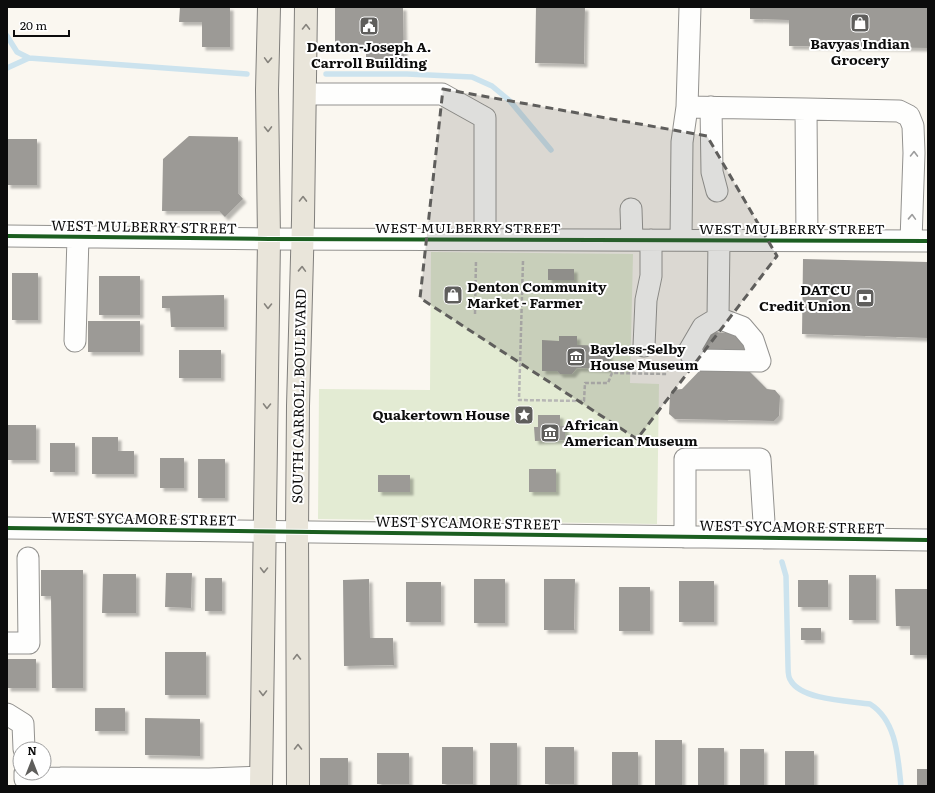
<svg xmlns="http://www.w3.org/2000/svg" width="935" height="793" font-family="Literata,serif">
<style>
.green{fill:#e3ebd3}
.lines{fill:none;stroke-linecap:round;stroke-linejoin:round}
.stream{stroke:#cce3ee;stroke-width:5.5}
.building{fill:#9c9a96;filter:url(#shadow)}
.minor-casing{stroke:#93928f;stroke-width:23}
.major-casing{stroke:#807f7c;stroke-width:24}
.path{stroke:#b7b6b5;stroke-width:2.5;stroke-dasharray:4 2;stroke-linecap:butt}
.minor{stroke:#fefefd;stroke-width:21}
.major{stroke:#e9e5da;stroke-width:22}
.cycleway-casing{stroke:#fff;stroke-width:6}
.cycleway{stroke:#1b5e20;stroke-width:4}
.oneway{stroke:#86837d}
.oneway2{stroke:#9d9d9d}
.marked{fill:#5f5e5c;fill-opacity:0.2;stroke:#5f5e5c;stroke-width:3;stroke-dasharray:8 5;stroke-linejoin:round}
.labels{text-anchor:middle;stroke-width:4;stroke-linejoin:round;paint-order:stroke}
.poi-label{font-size:14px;font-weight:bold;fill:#0c0c0c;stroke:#fff;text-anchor:start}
.street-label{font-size:14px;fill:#0c0c0c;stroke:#fff}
</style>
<defs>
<filter id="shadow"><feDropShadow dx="3.5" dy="3.5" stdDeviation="1" flood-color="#0004"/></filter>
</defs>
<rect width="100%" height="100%" fill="#faf7f0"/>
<path class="green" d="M431,252l202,2 -3,129 29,1 -2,140 -339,-5 1,-130 111,1z"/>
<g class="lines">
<path class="stream" d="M7,36l10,16 12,6 218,16
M7,68l22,-10
M326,74h81l65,3 20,9 18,15 41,49
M782,562l4,14 2,90c0,5 0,12 3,15 11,19 59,20 79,23 27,17 28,54 31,82"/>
</g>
<path class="building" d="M180,7h50v40h-28v-25h-23z
M335,7h68l1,53h-38v-14h-31z
M536,7h49l-1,57 -49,-1z
M750,7h178v41l-139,-2v-26l-39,-1z
M189,136l49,1v56l5,6 -18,18 -6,-6h-57l1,-52z
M7,139h30v46h-30z
M803,259l125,3v76l-126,-4z
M548,269h26v11h-26z
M12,273h26v47h-26z
M99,276h41v39h-41z
M224,295v32h-53l-1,-19h-8v-12z
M88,321h52v31h-52z
M709,332l32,1 3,6v27l23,23 8,1 5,6 -1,20 -5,5 -99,-2 -6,-5 1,-19 2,-5 10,-1 23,-24 -2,-27z
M559,336h18v9l32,1v23l-32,-1 -5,6h-12l-3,-3h-15v-31l17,1z
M179,350h42v28h-42z
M538,415h22v11h5v14l-30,1 -1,-14h4z
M8,425h28v35h-28z
M92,437h26v14h16v23h-42z
M50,443h25v29h-25z
M160,458h24v30h-24z
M198,459h27v39h-27z
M529,469h27v23h-27z
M378,475h32v17h-32z
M41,570h42v118h-31l-1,-92h-10z
M166,573h26l-1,35 -26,-1z
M103,574h33v39h-34z
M849,575h27v45h-27z
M205,578h17v33h-17z
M369,579l1,59h23l1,27 -50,1 -1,-86z
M474,579h31v44h-31z
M544,579h31l-1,51h-30z
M798,580h30v27h-30z
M679,581h35v41h-35z
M406,582h35v40h-35z
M619,587h31v44h-31z
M895,589h33v66h-18v-29h-14z
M801,628h20v12h-20z
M165,652h41v43h-41z
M7,659h29v29h-29z
M95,708h30v23h-30z
M145,718l55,1v37l-55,-1z
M655,740h27v46h-27z
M490,743h27v43h-27z
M442,747h31v37h-31z
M545,747h29v37h-29z
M698,748h26v38h-26z
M740,749h24v37h-24z
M785,751h29v35h-29z
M612,752h26v34h-26z
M377,753h32v31h-32z
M320,758h28v27h-28z
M917,769h11v17h-11z"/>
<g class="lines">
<g class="minor-casing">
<path id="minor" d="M305,94h137l43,24v121
M687,107l119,2 1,131
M711,107l1,65 5,19
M806,109l93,2 10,5 4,10 1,27 -3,88
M631,209l1,31
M7,236l262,3 659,2
M681,240l1,-98 5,-35 3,-100
M718,318l24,9 11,13 7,21 -66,-1 -5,-9 14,-24 15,-9 1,-78
M75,341l3,-104
M644,346l2,-46 5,-24v-36
M7,528l921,12
M685,537v-78h75l5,79
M7,643h22l-1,-85
M7,714l16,10 1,25
M25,773v6l37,-1
M63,786l-1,-8 147,1 52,-2"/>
</g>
<g class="major-casing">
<path id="major" d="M261,786l8,-547 -2,-149 2,-83
M298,786l-1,-255 1,-125 5,-186 3,-213"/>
</g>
<path class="path" d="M523,261l-4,139 65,1 1,-18h23l4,-10 55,1
M475,314l1,-54"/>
<use href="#minor" class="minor"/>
<use href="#major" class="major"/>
<g class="cycleway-casing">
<path id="cycleway" d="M7,236l262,3 659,2
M7,528l921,12"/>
</g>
<use href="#cycleway" class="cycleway"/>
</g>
<defs><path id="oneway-chevron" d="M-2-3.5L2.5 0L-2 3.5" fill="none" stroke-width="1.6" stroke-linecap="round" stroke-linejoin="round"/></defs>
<g class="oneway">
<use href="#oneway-chevron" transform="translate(306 27) rotate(-89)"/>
<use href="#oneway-chevron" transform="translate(268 60) rotate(92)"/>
<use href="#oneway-chevron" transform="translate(268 129) rotate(89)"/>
<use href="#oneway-chevron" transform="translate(303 199) rotate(-89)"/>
<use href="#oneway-chevron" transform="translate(302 269) rotate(-88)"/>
<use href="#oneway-chevron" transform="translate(268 306) rotate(91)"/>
<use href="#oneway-chevron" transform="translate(267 406) rotate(91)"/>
<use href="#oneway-chevron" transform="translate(264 570) rotate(91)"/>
<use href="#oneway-chevron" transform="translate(297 657) rotate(-90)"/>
<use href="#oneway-chevron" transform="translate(263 693) rotate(90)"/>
<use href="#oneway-chevron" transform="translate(298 747) rotate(-90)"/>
</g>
<g class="oneway2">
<use href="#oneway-chevron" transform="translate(914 154) rotate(-89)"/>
<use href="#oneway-chevron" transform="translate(912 217) rotate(-88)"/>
</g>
<path class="marked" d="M443,89l264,47 70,120 -140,183 -217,-141z"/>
<defs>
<g id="shop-square" transform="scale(1)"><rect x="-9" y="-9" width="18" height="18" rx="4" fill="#5f5e5c" stroke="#fff"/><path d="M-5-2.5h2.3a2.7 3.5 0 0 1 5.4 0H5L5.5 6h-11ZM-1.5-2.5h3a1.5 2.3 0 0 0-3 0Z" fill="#fff"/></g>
<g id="civic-square" transform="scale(1)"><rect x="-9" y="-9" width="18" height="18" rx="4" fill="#5f5e5c" stroke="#fff"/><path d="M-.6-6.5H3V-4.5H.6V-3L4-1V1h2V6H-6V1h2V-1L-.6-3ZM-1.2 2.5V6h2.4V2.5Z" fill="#fff"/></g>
<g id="bank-square" transform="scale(1)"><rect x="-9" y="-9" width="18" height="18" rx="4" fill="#5f5e5c" stroke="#fff"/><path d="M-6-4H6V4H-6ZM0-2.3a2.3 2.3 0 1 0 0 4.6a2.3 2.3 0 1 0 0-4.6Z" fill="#fff"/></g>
<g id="museum-square" transform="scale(1)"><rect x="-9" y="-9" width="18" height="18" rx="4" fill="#5f5e5c" stroke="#fff"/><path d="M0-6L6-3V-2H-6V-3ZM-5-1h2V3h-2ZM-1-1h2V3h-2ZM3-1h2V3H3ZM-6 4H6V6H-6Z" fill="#fff"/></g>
<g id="sight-square" transform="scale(1)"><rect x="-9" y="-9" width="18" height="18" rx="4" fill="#5f5e5c" stroke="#fff"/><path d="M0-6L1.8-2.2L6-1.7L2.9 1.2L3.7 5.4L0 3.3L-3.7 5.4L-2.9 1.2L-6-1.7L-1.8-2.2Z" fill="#fff"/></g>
</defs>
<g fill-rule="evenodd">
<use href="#shop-square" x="860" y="23"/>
<use href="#civic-square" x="369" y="26"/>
<use href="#shop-square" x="453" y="295"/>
<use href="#bank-square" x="865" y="298"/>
<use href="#museum-square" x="576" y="357"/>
<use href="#sight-square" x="524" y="415"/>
<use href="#museum-square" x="550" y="433"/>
</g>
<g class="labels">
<g class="poi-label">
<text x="860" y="49" text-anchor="middle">Bavyas Indian<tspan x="860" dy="16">Grocery</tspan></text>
<text x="369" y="52" text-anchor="middle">Denton-Joseph A.<tspan x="369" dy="16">Carroll Building</tspan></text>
<text x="467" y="292">Denton Community<tspan x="467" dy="16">Market - Farmer</tspan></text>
<text x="851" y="295" text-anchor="end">DATCU<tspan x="851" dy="16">Credit Union</tspan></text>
<text x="590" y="354">Bayless-Selby<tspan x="590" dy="16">House Museum</tspan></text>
<text x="510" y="420" text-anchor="end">Quakertown House</text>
<text x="564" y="430">African<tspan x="564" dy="16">American Museum</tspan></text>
</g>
<g class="street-label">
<text transform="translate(144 227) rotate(1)" y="5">WEST MULBERRY STREET</text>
<text x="468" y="233">WEST MULBERRY STREET</text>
<text x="792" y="234">WEST MULBERRY STREET</text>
<text transform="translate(299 396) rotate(-89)" y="5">SOUTH CARROLL BOULEVARD</text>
<text transform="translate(144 519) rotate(1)" y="5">WEST SYCAMORE STREET</text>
<text transform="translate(468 523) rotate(1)" y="5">WEST SYCAMORE STREET</text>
<text transform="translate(792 527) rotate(1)" y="5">WEST SYCAMORE STREET</text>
</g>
</g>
<rect width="935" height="793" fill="none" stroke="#0c0c0c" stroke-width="16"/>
<g transform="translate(32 761)"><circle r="19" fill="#ffffff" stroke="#9e9e9e"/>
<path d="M0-3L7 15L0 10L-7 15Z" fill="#5f5e5c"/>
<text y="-6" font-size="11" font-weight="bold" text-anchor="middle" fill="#0c0c0c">N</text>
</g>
<path d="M14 30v6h55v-6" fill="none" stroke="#0c0c0c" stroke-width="2"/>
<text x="20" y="30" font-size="12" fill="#0c0c0c" stroke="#ffffff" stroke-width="3" paint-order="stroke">20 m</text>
</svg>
